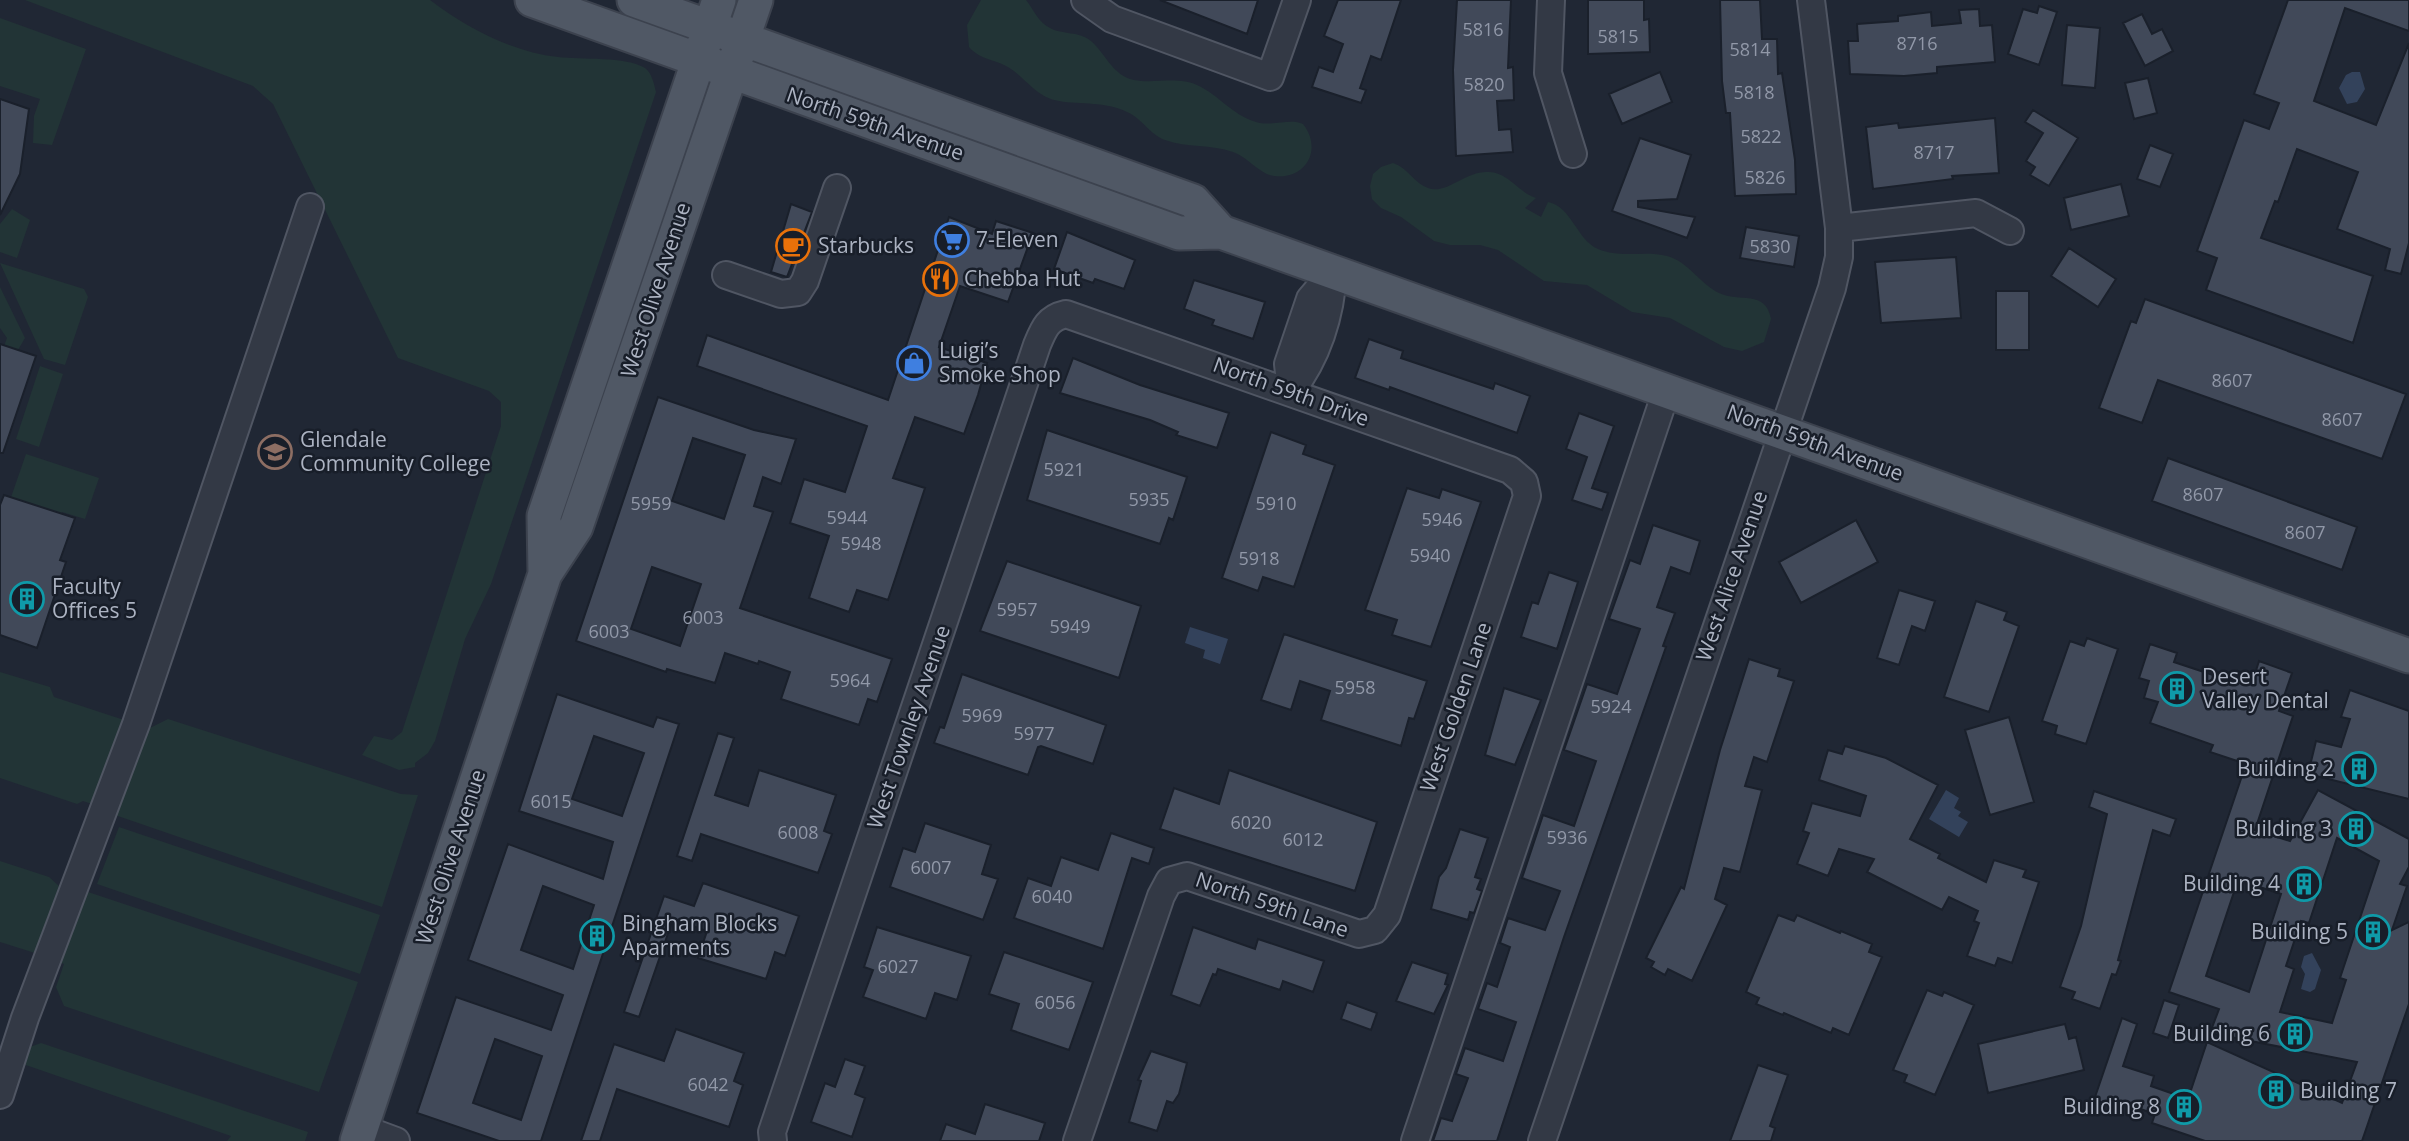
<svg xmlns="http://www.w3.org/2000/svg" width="2409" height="1141" font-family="'Open Sans',sans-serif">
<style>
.green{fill:#223436}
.water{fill:#33425b}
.building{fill:#414959;stroke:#1a202b;stroke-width:2;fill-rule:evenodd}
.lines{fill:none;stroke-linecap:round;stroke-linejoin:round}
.minor-casing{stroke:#505663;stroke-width:30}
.major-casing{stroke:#3c424e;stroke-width:37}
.minor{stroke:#333945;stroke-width:26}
.major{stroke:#505865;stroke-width:33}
.labels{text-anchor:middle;stroke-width:5;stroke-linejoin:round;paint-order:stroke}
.number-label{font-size:18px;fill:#9198a8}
.street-label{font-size:21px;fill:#acb3c2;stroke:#181e29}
.poi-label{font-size:21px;fill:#acb3c2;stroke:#181e29;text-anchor:start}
</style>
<rect width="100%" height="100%" fill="#202734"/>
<path class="green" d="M25,0h405c37,28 82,52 128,57 23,3 68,-1 87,11 7,5 9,16 11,24l-165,492 -26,55 -30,102 -7,12 -13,10v4l-16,3 -37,-15 12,-19 18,4 10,-8 99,-306v-24l-12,-11 -91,-33 -125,-254 -20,-18z
M981,0h45c8,10 12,22 24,28 13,7 29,3 41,13 15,13 21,34 43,39 20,4 44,-4 63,5 22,10 35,30 59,37 15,5 34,-4 47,2 20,25 3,56 -29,52 -15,-2 -26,-19 -41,-24 -22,-8 -46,-4 -68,-12 -15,-5 -23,-22 -38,-28 -22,-11 -45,-7 -68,-11 -21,-3 -32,-21 -48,-32 -14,-10 -30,-8 -42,-22l-2,-22z
M0,18l86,31 -34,96 -19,-2 1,-27 6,-17 -40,-13z
M1393,163c15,5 21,20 35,25 19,7 38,-18 61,-16 20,1 29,20 47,26l-11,10 16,9 7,-15c24,5 28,37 50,47 24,10 46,1 69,7 22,6 33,28 52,37 20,10 47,-4 52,26l-7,23 -22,9 -18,-4 -54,-29 -38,-6 -45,-27 -43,-4 -46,-31 -18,-5h-30l-16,-4 -33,-24 -20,-9 -9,-9 -2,-13 3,-12 8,-7z
M12,209l18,11 -13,38 -17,-6v-28z
M0,263l84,26 4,8 -23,68 -21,-6z
M0,287l25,51 -7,12 -14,-4 3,-8 -7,-10z
M40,366l23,8 -24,73 -23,-8z
M26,454l73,24 -14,41 -23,-7 -3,7 -50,-16z
M0,672l50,15 4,10 70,23 -32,84 -9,-3 -6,3 -77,-26z
M168,719l233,75 17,1 -36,112 -267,-92 31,-85z
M119,827l261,88 -20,59 -263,-90z
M0,861l49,16 10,9 -24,67 -35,-11z
M85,891l273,91 -39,110 -255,-86 -8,-19 8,-23 -5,-2z
M41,1043l267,89 -3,9h-78l4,-5 -208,-72 7,-17z"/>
<path class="water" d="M2352,72h8l5,17 -8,13 -10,2 -8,-16 7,-13z
M1190,627l38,12 -8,25 -17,-6 2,-8 -20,-7z
M1946,790l13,8 -5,10 7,4 -3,4 10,6 -9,15 -30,-18z
M2312,953l9,17 -6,19 -5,3 -9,-3 4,-15 -4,-7 3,-11z"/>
<path class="building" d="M1160,0h98l-11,34z
M1338,0h63l-20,60 -10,-4 -11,32 6,2 -5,13 -49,-16 7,-20 14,5 10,-28 -19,-8z
M1457,0h54l-3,68 5,-1 1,33 -17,1 2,29 12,-1 2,23 -57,4 -3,-86z
M1588,0h56v20l5,-1 1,33 -62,2z
M1720,0h40l2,39h15l1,35 4,-1 13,87 1,34 -61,2 -5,-83h-4l-4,-32z
M2288,0h121v31l-64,-23 -31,93 62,24 33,-82v200l-8,31 -16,-4 5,-21 -53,-20 21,-57 -61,-23 -19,53 -3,-1 -14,37 112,38 -20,67 -147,-53 11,-32 -20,-7 47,-131 25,9 10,-26 -25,-9z
M2039,6l18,6 -18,53 -31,-11 15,-45 14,4z
M1979,9l1,17 12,-1 3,37 -58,5v6l-33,3 -54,-2 -2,-33h10l-1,-17 41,-3v-5l33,-4 1,14 29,-3 -2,-13z
M2142,14l10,20 10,-5 11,22 -28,15 -22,-43z
M2067,25l33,3 -5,60 -33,-3z
M1660,72l12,30 -50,22 -13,-30z
M2148,78l9,35 -23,6 -9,-36z
M0,99l29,10 -9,65 -20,41z
M2033,110l45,28 -29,48 -19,-11 5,-8 -9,-6 17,-28 -18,-11z
M1995,118l4,55 -47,3 1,3 -80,10 -7,-62 32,-4 1,5z
M1640,138l51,17 -14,44 -39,2v6l57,10 -8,21 -75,-27z
M2150,145l23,9 -13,33 -23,-8z
M2121,184l8,32 -58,14 -7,-32z
M791,204l21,8 -25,65 -16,-5z
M949,217l43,17 4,-13 37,12 -25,69 -48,-16 -21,61 48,16 -9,32 -14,39 -49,-17 -22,61 32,10 -27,82 -10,30 -31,-10 -8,22 -40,-14 20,-62 -39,-13 14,-44 41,13 22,-66 -170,-60 10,-31 181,65z
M1746,227l53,9 -5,31 -54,-9z
M1067,232l68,28 -11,29 -29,-10 -2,4 -39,-14z
M2069,248l47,31 -18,28 -47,-31z
M1956,257l5,61 -80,5 -6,-61z
M1194,280l71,22 -12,37 -41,-14 2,-5 -30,-11z
M1996,291h33v59h-33z
M2145,299l261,95 -24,65 -224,-79 -16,43 -43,-15 32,-87 5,2z
M1369,339l34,12 -2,7 92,31 2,-6 35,13 -13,37 -127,-46 -1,3 -34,-12z
M0,344l36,12 -33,97h-3z
M1073,358l67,27 89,28 -12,35 -41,-13 2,-3 -28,-12 -90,-27z
M658,397l96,33 42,9 -15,45 -18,-7 -9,29 19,6 -33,96 152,51 -15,43 -9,-3 -9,26 -78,-26 9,-27 -31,-11 -1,3 -33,-11 -10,30 -48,-14 -1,3 -90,-31zM693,438l52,17 -21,64 -52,-18zM652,567l49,17 -21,62 -49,-17z
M1579,413l35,13 -22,62 16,5 -6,17 -30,-10 15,-43 -21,-8z
M1047,430l140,47 -14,43 -4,-2 -9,26 -133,-44z
M1271,432l35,13 -3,9 32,11 -41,122 -31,-10 -5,14 -36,-13z
M2168,458l189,69 -15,43 -190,-69z
M1407,488l32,10 3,-9 39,13 -50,145 -39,-12 5,-15 -32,-10z
M4,495l71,23 -15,42 6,2 -29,86 -37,-13v-130z
M1856,520l22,42 -77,41 -22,-41z
M1653,525l47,16 -10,33 -19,-7 -14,40 18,6 -12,33 3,1 -102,290 -67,204h-64l8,-23 11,3 16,-43 -12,-4 9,-26 38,13 13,-39 -38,-13 9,-26 10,4 13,-40 -10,-4 8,-25 37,12 15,-39 -38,-13 21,-63 31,11 22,-65 -32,-11 23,-66 30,10 23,-65 -31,-10 21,-59 10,4z
M1007,561l134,45 -22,72 -139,-47z
M1549,572l29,10 -21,67 -36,-12 11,-35 6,2z
M1899,590l36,11 -10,30 -13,-5 -13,39 -22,-7z
M1976,601l31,11 -3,8 15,6 -30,86 -45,-15z
M1284,634l143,47 -13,38 -5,-1 -8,28 -80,-26 9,-29 -30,-10 -9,29 -30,-10z
M2087,638l31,11 -32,95 -31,-10 2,-8 -15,-5 28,-80 14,5z
M2150,644l27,9 -3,9 60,20 4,-11 16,6 5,-16 33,12 -13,38 14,5 -38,114 35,11 28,-51 91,49v28l-9,17 7,2 -15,44 17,-8v82l-47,137h-157l-53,-18 3,-9 -44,-15 -2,6 -15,-5 28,-82 15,6 -14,42 31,10 -3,10 37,13 19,-57 135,61 15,-41 -147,-29 9,-24 -50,-17 77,-228 -36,-12 3,-7 -63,-22 8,-21 -14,-4 5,-17 -10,-3zM2337,838l42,23 -39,117 6,2 -14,43 -52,-11 14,-43 -8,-3 15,-45 8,2zM2238,880l43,14 -32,98 -43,-16z
M1749,659l31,10 -2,7 16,5 -27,81 -13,-5 -9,29 17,4 -22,82 -16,-4 -9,31 12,6 -35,76 -24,-12 -3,6 -14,-8 3,-5 -8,-4 35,-71 3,2 36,-139z
M962,674l144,51 -13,39 -52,-18 -3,1 -10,28 -94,-32 6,-16 4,1z
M1504,688l37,12 -26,65 -30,-10z
M2350,690l59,21v88l-101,-25 8,-33 25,6 9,-28 -9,-2z
M557,694l96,33 4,-10 22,7 -138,417h-42l-82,-28 39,-116 95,33 12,-35 -95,-35 40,-116 95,35 10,-37 -94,-31zM594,736l50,17 -22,63 -50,-17zM543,886l51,19 -21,64 -52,-19zM495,1039l47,17 -21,64 -48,-17z
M2009,717l25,85 -44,13 -25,-85z
M718,733l16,5 -19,57 33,11 11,-36 77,25 -12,36 8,3 -14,39 -117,-39 -9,27 -15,-5z
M1845,746l41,12 52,27 -28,54 30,15 -2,4 48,24 8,-22 32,10 -3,7 16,5 -27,81 -14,-5 -3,8 -28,-10 12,-33 -5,-2 4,-10 -29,-14 -7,13 -75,-38 7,-13 -35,-10 -11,27 -31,-12 12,-31 -6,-2 9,-28 48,13 6,-20 -47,-16 9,-30 14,4z
M1229,770l148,52 -22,69 -195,-62 14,-41 45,16z
M2094,791l82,28 -6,17 -17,-6 -35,130 3,1 -5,14 -4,-1 -12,35 -28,-10 3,-7 -15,-5 21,-61 26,-112 -18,-7z
M925,823l66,22 -9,29 16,5 -15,41 -93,-33 13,-39 12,4z
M1460,829l28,9 -13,39 6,2 -4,10 5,2 -8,22 -4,-1 -2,8 -37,-11 8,-32 7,-9z
M1111,833l43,15 -5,16 -17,-6 -29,91 -89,-31 14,-40 23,8 10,-29 37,13z
M703,883l96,33 -14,40 -10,-4 -9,27 -68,-21 9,-27 -34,-12 -34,98 -15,-5 40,-116 30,10z
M1778,915l16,6 3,-6 43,18 1,-2 31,13 -3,8 13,5 -33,78 -16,-7 -2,5 -47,-20 -1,2 -27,-11 3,-6 -13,-6z
M877,927l94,29 -14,44 -22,-7 -9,26 -63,-22 10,-27 -9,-3z
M1193,927l62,22 3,-10 66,22 -11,31 -30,-11 -3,9 -62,-21 -2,6 -3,-1 -13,32 -29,-11z
M1004,952l89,30 -24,68 -58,-20 8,-26 -30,-10z
M1412,962l36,12 -3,10 3,1 -14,29 -38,-13z
M1927,990l15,6 2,-4 30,13 -39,90 -31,-13 3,-7 -14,-5z
M2164,1000l15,5 -11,33 -15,-5z
M1347,1002l30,11 -6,17 -30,-11z
M2065,1024l4,15 7,-2 8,33 -96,23 -10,-49z
M676,1029l68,24 -10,28 9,4 -14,42 -112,-38 -17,52h-19l33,-97 50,17z
M1151,1051l36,12 -8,31 -6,9 -6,-2 -10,30 -28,-9 12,-41 -3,-1z
M845,1059l20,7 -10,28 10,4 -13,39 -41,-15 14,-39 10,4z
M1758,1065l30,10 -18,51 5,2 -4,13h-41z
M985,1104l60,19 -6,18h-99l6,-17 29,10z"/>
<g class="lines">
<g class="minor-casing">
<path id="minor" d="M1085,0l27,19 158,58 27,-77
M1551,0l-3,73 25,81
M1839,228l137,-15 34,18
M726,275l55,19 17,-2 7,-11 32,-93
M1291,391l-3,-27 22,-65 23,-27
M1291,391c26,-33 40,-76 42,-119
M0,1095l25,-77 111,-294 174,-517
M361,1128l35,13
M773,1141l-1,-9 265,-787c7,-17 11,-27 29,-31l444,156 14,12 3,14 -140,419 -12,15 -16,4 -172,-58 -18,5 -8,15 -84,245
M1415,1141l252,-752
M1542,1141l290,-853 7,-31v-29l-28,-228"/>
</g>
<g class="major-casing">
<path id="major" d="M532,0l647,233 42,-1 1188,424
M634,0l559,201 28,31
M545,574l-1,-58 175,-516
M357,1141l188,-567 31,-47 180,-527"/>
</g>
<use href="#minor" class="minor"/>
<use href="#major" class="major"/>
</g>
<defs>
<g id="supermarket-ring" transform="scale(1.75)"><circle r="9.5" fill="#181e29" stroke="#3f7fe0" stroke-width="1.5"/><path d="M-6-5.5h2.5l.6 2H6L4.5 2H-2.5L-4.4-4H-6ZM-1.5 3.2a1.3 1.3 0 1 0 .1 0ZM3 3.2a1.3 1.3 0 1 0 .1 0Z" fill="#3f7fe0"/></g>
<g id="cafe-ring" transform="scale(1.75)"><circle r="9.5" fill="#181e29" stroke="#e8710a" stroke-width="1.5"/><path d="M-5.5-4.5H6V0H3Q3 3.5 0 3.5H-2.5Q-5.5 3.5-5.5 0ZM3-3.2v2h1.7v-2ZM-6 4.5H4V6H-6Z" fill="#e8710a"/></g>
<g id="restaurant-ring" transform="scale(1.75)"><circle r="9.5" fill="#181e29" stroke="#e8710a" stroke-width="1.5"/><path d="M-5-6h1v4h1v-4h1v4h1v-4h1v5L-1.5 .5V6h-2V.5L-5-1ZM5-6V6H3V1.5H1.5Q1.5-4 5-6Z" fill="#e8710a"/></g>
<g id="shop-ring" transform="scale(1.75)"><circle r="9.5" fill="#181e29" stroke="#3f7fe0" stroke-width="1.5"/><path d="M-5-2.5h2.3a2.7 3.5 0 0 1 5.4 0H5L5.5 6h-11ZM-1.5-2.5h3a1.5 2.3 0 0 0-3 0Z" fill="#3f7fe0"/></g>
<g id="university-ring" transform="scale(1.75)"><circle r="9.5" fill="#181e29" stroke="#8d6e63" stroke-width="1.5"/><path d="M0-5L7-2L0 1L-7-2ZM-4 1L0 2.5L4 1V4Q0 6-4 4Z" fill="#8d6e63"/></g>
<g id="building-ring" transform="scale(1.75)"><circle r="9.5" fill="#181e29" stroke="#0f9aa8" stroke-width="1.5"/><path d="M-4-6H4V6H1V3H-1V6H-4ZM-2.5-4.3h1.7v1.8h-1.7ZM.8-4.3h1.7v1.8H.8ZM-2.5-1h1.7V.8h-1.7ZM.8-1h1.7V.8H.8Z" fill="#0f9aa8"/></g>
</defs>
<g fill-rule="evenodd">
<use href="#supermarket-ring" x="952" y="240"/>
<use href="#cafe-ring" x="793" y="246"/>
<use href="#restaurant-ring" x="940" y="279"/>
<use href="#shop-ring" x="914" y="363"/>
<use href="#university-ring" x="275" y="452"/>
<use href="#building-ring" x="27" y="599"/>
<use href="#building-ring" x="2177" y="689"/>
<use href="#building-ring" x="2359" y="769"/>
<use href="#building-ring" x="2356" y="829"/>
<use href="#building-ring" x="2304" y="884"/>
<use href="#building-ring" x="2373" y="932"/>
<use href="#building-ring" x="597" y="936"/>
<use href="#building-ring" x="2295" y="1034"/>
<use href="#building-ring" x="2276" y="1091"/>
<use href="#building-ring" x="2184" y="1107"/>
</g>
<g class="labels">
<g class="number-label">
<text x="1483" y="36">5816</text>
<text x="1618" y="43">5815</text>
<text x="1917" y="50">8716</text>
<text x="1750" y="56">5814</text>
<text x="1484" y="91">5820</text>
<text x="1754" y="99">5818</text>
<text x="1761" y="143">5822</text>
<text x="1934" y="159">8717</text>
<text x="1765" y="184">5826</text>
<text x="1770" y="253">5830</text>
<text x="2232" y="387">8607</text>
<text x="2342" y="426">8607</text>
<text x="1064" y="476">5921</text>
<text x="2203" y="501">8607</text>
<text x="1149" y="506">5935</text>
<text x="651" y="510">5959</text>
<text x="1276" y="510">5910</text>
<text x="847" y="524">5944</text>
<text x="1442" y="526">5946</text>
<text x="2305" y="539">8607</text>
<text x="861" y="550">5948</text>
<text x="1430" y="562">5940</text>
<text x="1259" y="565">5918</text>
<text x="1017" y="616">5957</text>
<text x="703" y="624">6003</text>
<text x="1070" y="633">5949</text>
<text x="609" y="638">6003</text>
<text x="850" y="687">5964</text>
<text x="1355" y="694">5958</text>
<text x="1611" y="713">5924</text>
<text x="982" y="722">5969</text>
<text x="1034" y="740">5977</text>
<text x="551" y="808">6015</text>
<text x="1251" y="829">6020</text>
<text x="798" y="839">6008</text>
<text x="1567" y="844">5936</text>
<text x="1303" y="846">6012</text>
<text x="931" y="874">6007</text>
<text x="1052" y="903">6040</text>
<text x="898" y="973">6027</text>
<text x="1055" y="1009">6056</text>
<text x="708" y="1091">6042</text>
</g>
<g class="street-label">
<text transform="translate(875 124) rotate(19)" y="7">North 59th Avenue</text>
<text transform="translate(656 290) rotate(-72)" y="7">West Olive Avenue</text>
<text transform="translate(1291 392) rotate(20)" y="7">North 59th Drive</text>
<text transform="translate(1815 443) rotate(20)" y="7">North 59th Avenue</text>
<text transform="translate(1732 576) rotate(-71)" y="7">West Alice Avenue</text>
<text transform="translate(1456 707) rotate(-71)" y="7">West Golden Lane</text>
<text transform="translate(909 727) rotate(-71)" y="7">West Townley Avenue</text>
<text transform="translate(451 857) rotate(-72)" y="7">West Olive Avenue</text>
<text transform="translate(1272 905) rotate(19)" y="7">North 59th Lane</text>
</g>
<g class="poi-label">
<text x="976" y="247">7-Eleven</text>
<text x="818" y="253">Starbucks</text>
<text x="964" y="286">Chebba Hut</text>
<text x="939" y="358">Luigi’s<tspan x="939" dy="24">Smoke Shop</tspan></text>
<text x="300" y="447">Glendale<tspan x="300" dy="24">Community College</tspan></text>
<text x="52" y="594">Faculty<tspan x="52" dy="24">Offices 5</tspan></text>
<text x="2202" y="684">Desert<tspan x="2202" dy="24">Valley Dental</tspan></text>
<text x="2334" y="776" text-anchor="end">Building 2</text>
<text x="2332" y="836" text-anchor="end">Building 3</text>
<text x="2280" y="891" text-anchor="end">Building 4</text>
<text x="622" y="931">Bingham Blocks<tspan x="622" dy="24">Aparments</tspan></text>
<text x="2348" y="939" text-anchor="end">Building 5</text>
<text x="2270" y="1041" text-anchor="end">Building 6</text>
<text x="2300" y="1098">Building 7</text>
<text x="2160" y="1114" text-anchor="end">Building 8</text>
</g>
</g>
</svg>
